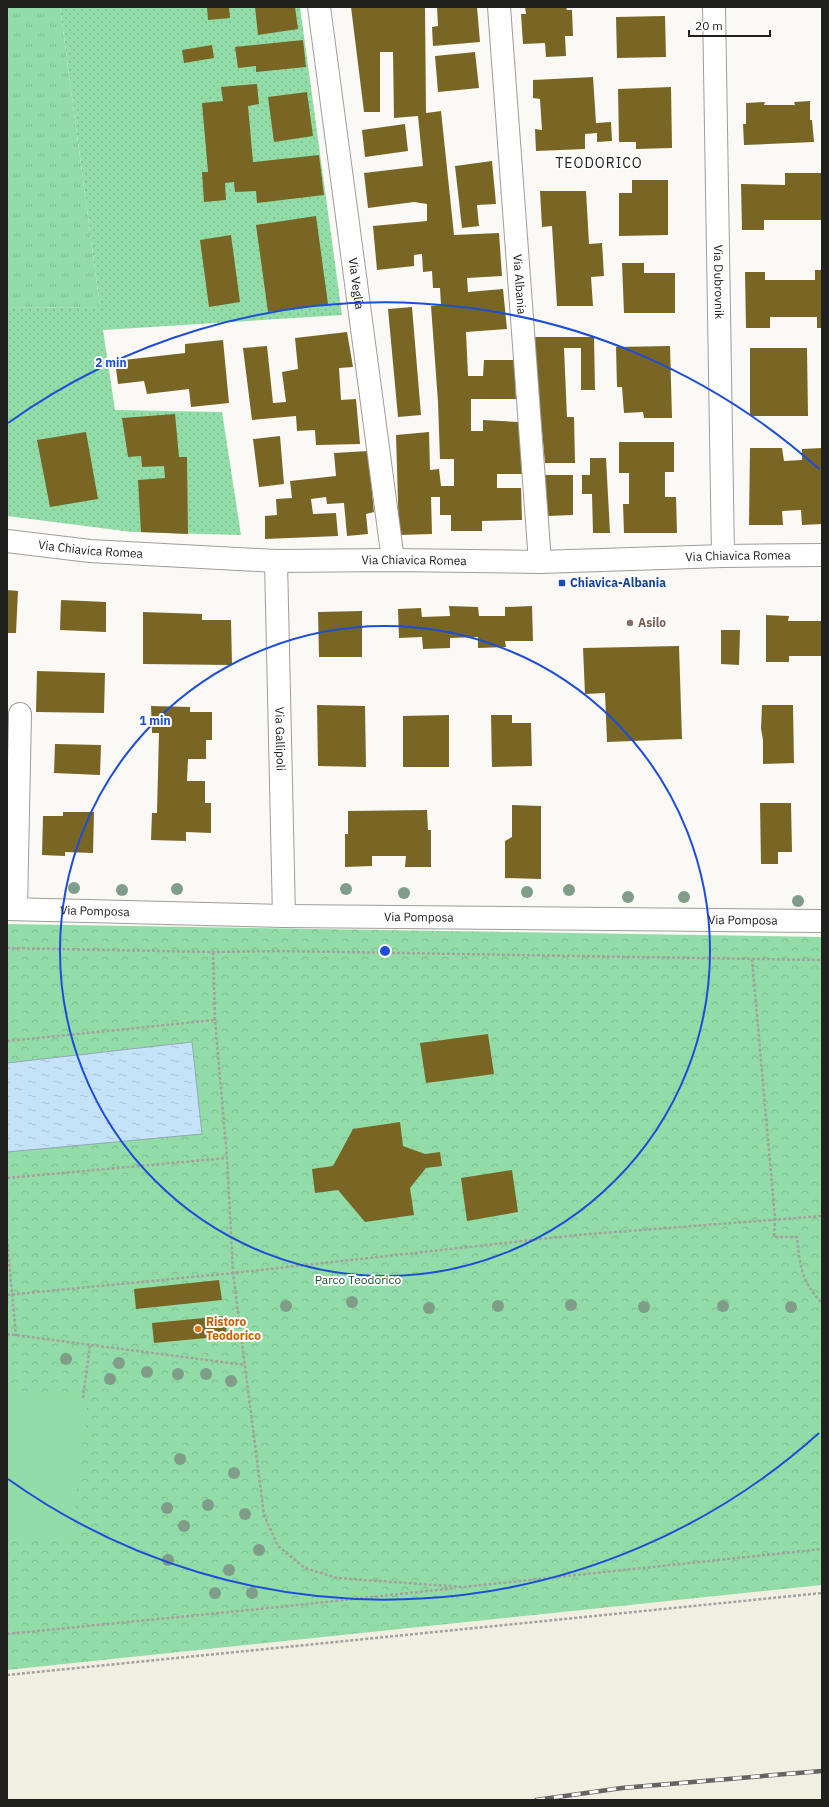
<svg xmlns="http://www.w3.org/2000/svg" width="829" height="1807" font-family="'IBM Plex Sans',sans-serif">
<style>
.built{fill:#f1eee2}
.grass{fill:url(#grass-tufts)}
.park{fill:url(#park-crowns)}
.garden{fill:url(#garden-dots)}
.pitch{fill:#92dda7}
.water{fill:url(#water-ripples);stroke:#94a8b7}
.building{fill:#796625}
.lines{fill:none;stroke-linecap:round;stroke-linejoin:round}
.minor-casing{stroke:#9e9d99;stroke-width:24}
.path{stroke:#a3a29f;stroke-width:2.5;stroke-dasharray:3 2;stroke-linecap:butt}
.minor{stroke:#fff;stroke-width:22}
.rail-casing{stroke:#656462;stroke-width:4.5}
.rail{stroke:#fff;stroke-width:3;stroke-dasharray:9;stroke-linecap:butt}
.tree{fill:#7f9d88}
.ring{fill:none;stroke:#1d4ed8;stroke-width:2}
.transit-dot{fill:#1a4fb4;stroke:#fff;stroke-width:1.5}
.education-dot{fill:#8d6e63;stroke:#fff;stroke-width:1.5}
.food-dot{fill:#e8710a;stroke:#fff;stroke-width:1.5}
.labels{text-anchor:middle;stroke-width:4;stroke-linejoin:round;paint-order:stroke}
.street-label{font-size:12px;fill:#20201e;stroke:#fff}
.transit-label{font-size:12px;font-weight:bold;fill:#164399;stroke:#fff;text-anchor:start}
.education-label{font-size:12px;font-weight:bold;fill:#785e54;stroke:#fff;text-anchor:start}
.park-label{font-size:12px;fill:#1b522f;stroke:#fff}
.food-label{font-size:12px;font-weight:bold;fill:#c56008;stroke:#fff;text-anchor:start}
.quarter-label{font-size:14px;letter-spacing:1px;fill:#20201e;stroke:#fff}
.centre{fill:#1d4ed8;stroke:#fff;stroke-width:2}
.ring-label{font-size:12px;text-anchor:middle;font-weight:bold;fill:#1d4ed8;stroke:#fff;stroke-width:4;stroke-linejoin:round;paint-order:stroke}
</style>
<defs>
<pattern id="grass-tufts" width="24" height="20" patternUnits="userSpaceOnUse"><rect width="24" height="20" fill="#92dda7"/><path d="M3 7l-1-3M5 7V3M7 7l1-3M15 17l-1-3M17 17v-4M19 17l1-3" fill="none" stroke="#7ebd8f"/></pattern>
<pattern id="park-crowns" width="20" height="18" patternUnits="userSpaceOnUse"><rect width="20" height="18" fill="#92dda7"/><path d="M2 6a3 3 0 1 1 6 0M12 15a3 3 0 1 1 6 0" fill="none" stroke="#7ebd8f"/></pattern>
<pattern id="garden-dots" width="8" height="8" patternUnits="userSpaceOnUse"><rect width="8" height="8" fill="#92dda7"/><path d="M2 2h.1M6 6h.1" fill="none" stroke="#7ebd8f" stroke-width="1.8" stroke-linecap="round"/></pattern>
<pattern id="water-ripples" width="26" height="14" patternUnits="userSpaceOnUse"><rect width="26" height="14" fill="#c5e3f8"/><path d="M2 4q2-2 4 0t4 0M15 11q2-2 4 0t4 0" fill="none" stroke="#a9c2d4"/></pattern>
</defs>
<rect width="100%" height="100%" fill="#faf9f5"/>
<path class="built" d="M822,1585v215h-815v-130z"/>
<path class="grass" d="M7,7h53l40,300 -93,1z"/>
<path class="park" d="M7,924l815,13v648l-815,85z"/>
<path class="garden" d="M60,7h240l42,308 -239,15 12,80 107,2 19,123 -109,-3 -125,-16v-208l93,-1z"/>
<path class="pitch" d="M10,1389l78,9 -17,143 -64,-7v-115z"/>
<path class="water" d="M192,1042l10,92 -195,18v-89z"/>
<path class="building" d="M207,7h22l1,11 -22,2z
M255,7h40l3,22 -40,6z
M351,7h74l1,106 15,-2 13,124 45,-2 3,43 -35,2 1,14 35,-3 4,40 -41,3 2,44h15l1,-16h30l2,39h-45v32h12v-11l36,2 3,52h-25v14h24l1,32 -40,1v10h-31v-16h-11v-18h-9l1,37 -33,1 -3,-100 33,-3 1,38 9,-1 2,17h13v-27h-14l-2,-57 -7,-96 10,-1 -1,-17h-7l-1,-17 -9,1 -1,-18 -8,1v11l-37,4 -4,-44 54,-5v-17l-13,-2 -46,6 -4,-35 59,-7 -5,-50 -24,2 -1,-66h-13v60h-16z
M437,7h40l3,35 -47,4 -1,-19 6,-1z
M525,7h41l1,3h5l1,26h-8l1,20 -20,1 -1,-14 -22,1 -2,-30h5z
M665,16l1,41 -49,1 -1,-41z
M303,40l3,27 -50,5v-6l-18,2 -3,-21z
M212,45l2,13 -30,5 -2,-13z
M475,52l4,36 -41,4 -3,-36z
M593,77l3,46 15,-1 1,19 -15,1v-9l-12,1v15l-49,2 -1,-22 7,1 -2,-31 -7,-1v-18z
M257,84l2,20 -11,2 5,56 66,-7 5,40 -67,8 -1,-12 -21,1 -1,-10 -9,1 1,17 -22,2 -2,-30h6l-6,-69 21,-2 -2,-14z
M671,87l1,61 -36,1v-7h-17l-1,-53z
M307,92l6,44 -39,6 -6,-45z
M810,101v19h2l2,22 -70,3 -1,-21h3v-21l19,-1 -1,3h31l-1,-3z
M405,124l3,27 -43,6 -3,-27z
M492,161l4,43 -19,1 2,21 -17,2 -7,-62z
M785,173h37v47h-58v10h-22l-1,-46 44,1z
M632,180h36v55l-49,1v-43h13z
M540,191h46l3,53 13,-1 2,33 -13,1 2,29h-36l-5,-80 -10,1z
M316,216l12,88 -60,8 -12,-87z
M231,235l9,67 -31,5 -9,-67z
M622,263h22v10h31v40h-51z
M815,270h7v58h-5v-11h-47v11h-24l-1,-56h20v8h50z
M412,307l9,108 -23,2 -10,-108z
M347,332l6,35 -14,1 2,32 15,-1 4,45 -44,1 -1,-15 -18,1 -1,-15 -44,4 -9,-72 24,-2 6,57 13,-1 -4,-30 16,-3 -3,-31z
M533,337h61l1,53h-14v-42h-17l3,69h7l1,46h-30z
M223,340l6,63 -38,4 -2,-18 -42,5 -3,-13 -26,3 -3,-23 70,-8v-9z
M670,346l2,72h-28l-1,-6 -19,1 -2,-26h-5l-1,-40z
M750,348h57l1,68h-58z
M175,414l4,43h8l1,77 -47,-2 -3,-52 27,-2 -1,-12 -22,1 -1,-11 -13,1 -6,-39z
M86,432l12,67 -48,8 -13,-67z
M280,436l4,48 -25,3 -6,-48z
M619,442h55v30h-9v25h11l1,36h-53l-1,-29h6v-31h-10z
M750,448h32l2,13 18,-1v-11l20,-1v76l-20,1 -1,-15 -19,1 1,14h-34z
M368,451l6,61 -8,2 2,20 -21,2 -3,-33 -17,1 -1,-7 -15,2 2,15 23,-1 2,23 -73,3v-23l12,-1 -1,-16 16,-1 -2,-17 46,-5 -2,-23z
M590,458h16l4,75h-17l-1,-39h-10v-19h8z
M545,475h28v40l-25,1z
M7,590l11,1 -2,42h-9z
M61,600l45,2v30l-46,-2z
M449,606l29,1 1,9h26v-9l27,-1 1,35h-28l1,6 -28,1v-11l-28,1v10l-27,1 -1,-12 -23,1 -1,-29 23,-1 1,9 28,-1z
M362,611v46h-43l-1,-45z
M143,612l59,2v6h29l1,45 -89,-1z
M766,615l23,1 -1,5h34v35h-33v6h-23z
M721,630h19l-1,35 -18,-1z
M679,646l3,93 -75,3 -2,-49 -20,1 -2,-46z
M37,671l68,2 -1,40 -68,-1z
M317,705l48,1 1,61 -48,-1z
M762,705h31l1,58 -31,1v-24l-2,-11z
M151,706l39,1v5h22v28h-6v19h-18l-1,22h18v22h6v30l-25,-1v9l-35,-1 1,-27h5l2,-80h-7z
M449,715v52h-46v-51z
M491,715h21v8h19l1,43 -40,1z
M55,744l46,1 -1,30 -46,-2z
M760,803h31l1,49h-14v12h-17z
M512,805l29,1v73l-36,-1v-37l7,-4z
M427,810l1,20h3v37h-26l1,-11h-34v10l-27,1v-33h3v-23z
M63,812h31l-1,41 -28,-1v4l-23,-1 1,-39h20z
M488,1034l6,40 -68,9 -6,-40z
M400,1122l3,24 22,8 15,-2 2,14 -16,2 -16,20 4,27 -49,7 -27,-32 -23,3 -3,-24 21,-3 20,-37z
M512,1170l6,42 -51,9 -6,-43z
M219,1280l3,20 -86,9 -2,-20z
M225,1316l2,20 -73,7 -2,-20z"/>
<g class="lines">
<g class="minor-casing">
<g id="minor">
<path id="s1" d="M319,7l74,553"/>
<path id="s2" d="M499,7l41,555"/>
<path id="s3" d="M714,7l9,549"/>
<path id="s4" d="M7,541l83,10 186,10 117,-1 147,2 183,-6 99,-1"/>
<path id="s5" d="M276,561l8,355"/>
<path id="s6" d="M7,909l277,7 538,5"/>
<path d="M16,909l4,-195"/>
</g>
</g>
<path class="path" d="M7,948l206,4 69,-1 540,9
M213,952l2,68 12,138 6,115 31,242 14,31 27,22 32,10 126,9 359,-38
M752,959l23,260 -1,18h23c3,29 4,44 25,66
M7,1041l208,-21
M7,1178l220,-20
M7,1239l9,97
M7,1295l226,-22 344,-38 245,-19
M7,1334l238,31
M83,1398l7,-53
M7,1634l262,-26 187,-20
M7,1675l815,-82"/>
<use href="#minor" class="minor"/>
<g class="rail-casing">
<path id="rail" d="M536,1800l86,-12 200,-17"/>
</g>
<use href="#rail" class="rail"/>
</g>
<g class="tree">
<circle cx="74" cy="888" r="6"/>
<circle cx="177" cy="889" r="6"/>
<circle cx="346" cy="889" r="6"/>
<circle cx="122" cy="890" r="6"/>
<circle cx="569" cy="890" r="6"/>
<circle cx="527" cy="892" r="6"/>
<circle cx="404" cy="893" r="6"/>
<circle cx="628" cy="897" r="6"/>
<circle cx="684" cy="897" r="6"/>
<circle cx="798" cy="901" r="6"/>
<circle cx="352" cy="1302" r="6"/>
<circle cx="571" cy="1305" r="6"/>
<circle cx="286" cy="1306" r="6"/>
<circle cx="498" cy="1306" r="6"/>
<circle cx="723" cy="1306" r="6"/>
<circle cx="644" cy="1307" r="6"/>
<circle cx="791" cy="1307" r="6"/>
<circle cx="429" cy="1308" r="6"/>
<circle cx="66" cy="1359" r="6"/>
<circle cx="119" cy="1363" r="6"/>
<circle cx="147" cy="1372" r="6"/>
<circle cx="178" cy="1374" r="6"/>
<circle cx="206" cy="1374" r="6"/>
<circle cx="110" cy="1379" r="6"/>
<circle cx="231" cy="1381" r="6"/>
<circle cx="180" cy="1459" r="6"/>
<circle cx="234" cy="1473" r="6"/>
<circle cx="208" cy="1505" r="6"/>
<circle cx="167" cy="1508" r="6"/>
<circle cx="245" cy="1514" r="6"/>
<circle cx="184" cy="1526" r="6"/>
<circle cx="259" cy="1550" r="6"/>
<circle cx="168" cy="1560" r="6"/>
<circle cx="229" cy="1570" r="6"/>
<circle cx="215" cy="1593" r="6"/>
<circle cx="252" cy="1593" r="6"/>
</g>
<g class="ring">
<circle cx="385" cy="951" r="325"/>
<path d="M819 1433A649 649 0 0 1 8 1479M8 423A649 649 0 0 1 819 469"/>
</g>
<rect class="transit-dot" x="558" y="579" width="8" height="8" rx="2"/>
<circle class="education-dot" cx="630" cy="623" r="4"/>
<circle class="food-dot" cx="198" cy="1329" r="4"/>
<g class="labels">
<g class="street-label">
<text dy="4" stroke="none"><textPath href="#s3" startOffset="275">Via Dubrovnik</textPath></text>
<text dy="4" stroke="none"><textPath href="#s1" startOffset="279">Via Veglia</textPath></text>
<text dy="4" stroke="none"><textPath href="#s2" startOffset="278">Via Albania</textPath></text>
<text dy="4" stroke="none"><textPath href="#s4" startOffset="84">Via Chiavica Romea</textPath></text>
<text dy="4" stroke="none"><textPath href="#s4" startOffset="732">Via Chiavica Romea</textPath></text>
<text dy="4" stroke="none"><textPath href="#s4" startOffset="408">Via Chiavica Romea</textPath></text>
<text dy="4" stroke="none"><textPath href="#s5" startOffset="178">Via Gallipoli</textPath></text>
<text dy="4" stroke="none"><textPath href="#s6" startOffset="88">Via Pomposa</textPath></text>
<text dy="4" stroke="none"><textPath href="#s6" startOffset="412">Via Pomposa</textPath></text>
<text dy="4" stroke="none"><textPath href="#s6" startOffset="736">Via Pomposa</textPath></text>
</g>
<g class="transit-label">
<text x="570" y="587">Chiavica-Albania</text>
</g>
<g class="education-label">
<text x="638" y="627">Asilo</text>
</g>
<g class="park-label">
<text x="358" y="1284">Parco Teodorico</text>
</g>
<g class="food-label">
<text x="206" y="1326">Ristoro<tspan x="206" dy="14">Teodorico</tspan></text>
</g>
<g class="quarter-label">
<text x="599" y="168">TEODORICO</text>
</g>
</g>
<circle cx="385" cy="951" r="6" class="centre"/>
<g class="ring-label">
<text x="111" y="367">2 min</text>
<text x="155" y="725">1 min</text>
</g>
<rect width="829" height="1807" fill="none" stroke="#20201e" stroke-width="16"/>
<path d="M689 30v6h81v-6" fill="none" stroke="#20201e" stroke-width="2"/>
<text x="695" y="30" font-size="12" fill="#20201e" stroke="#ffffff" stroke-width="3" paint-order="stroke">20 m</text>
</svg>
